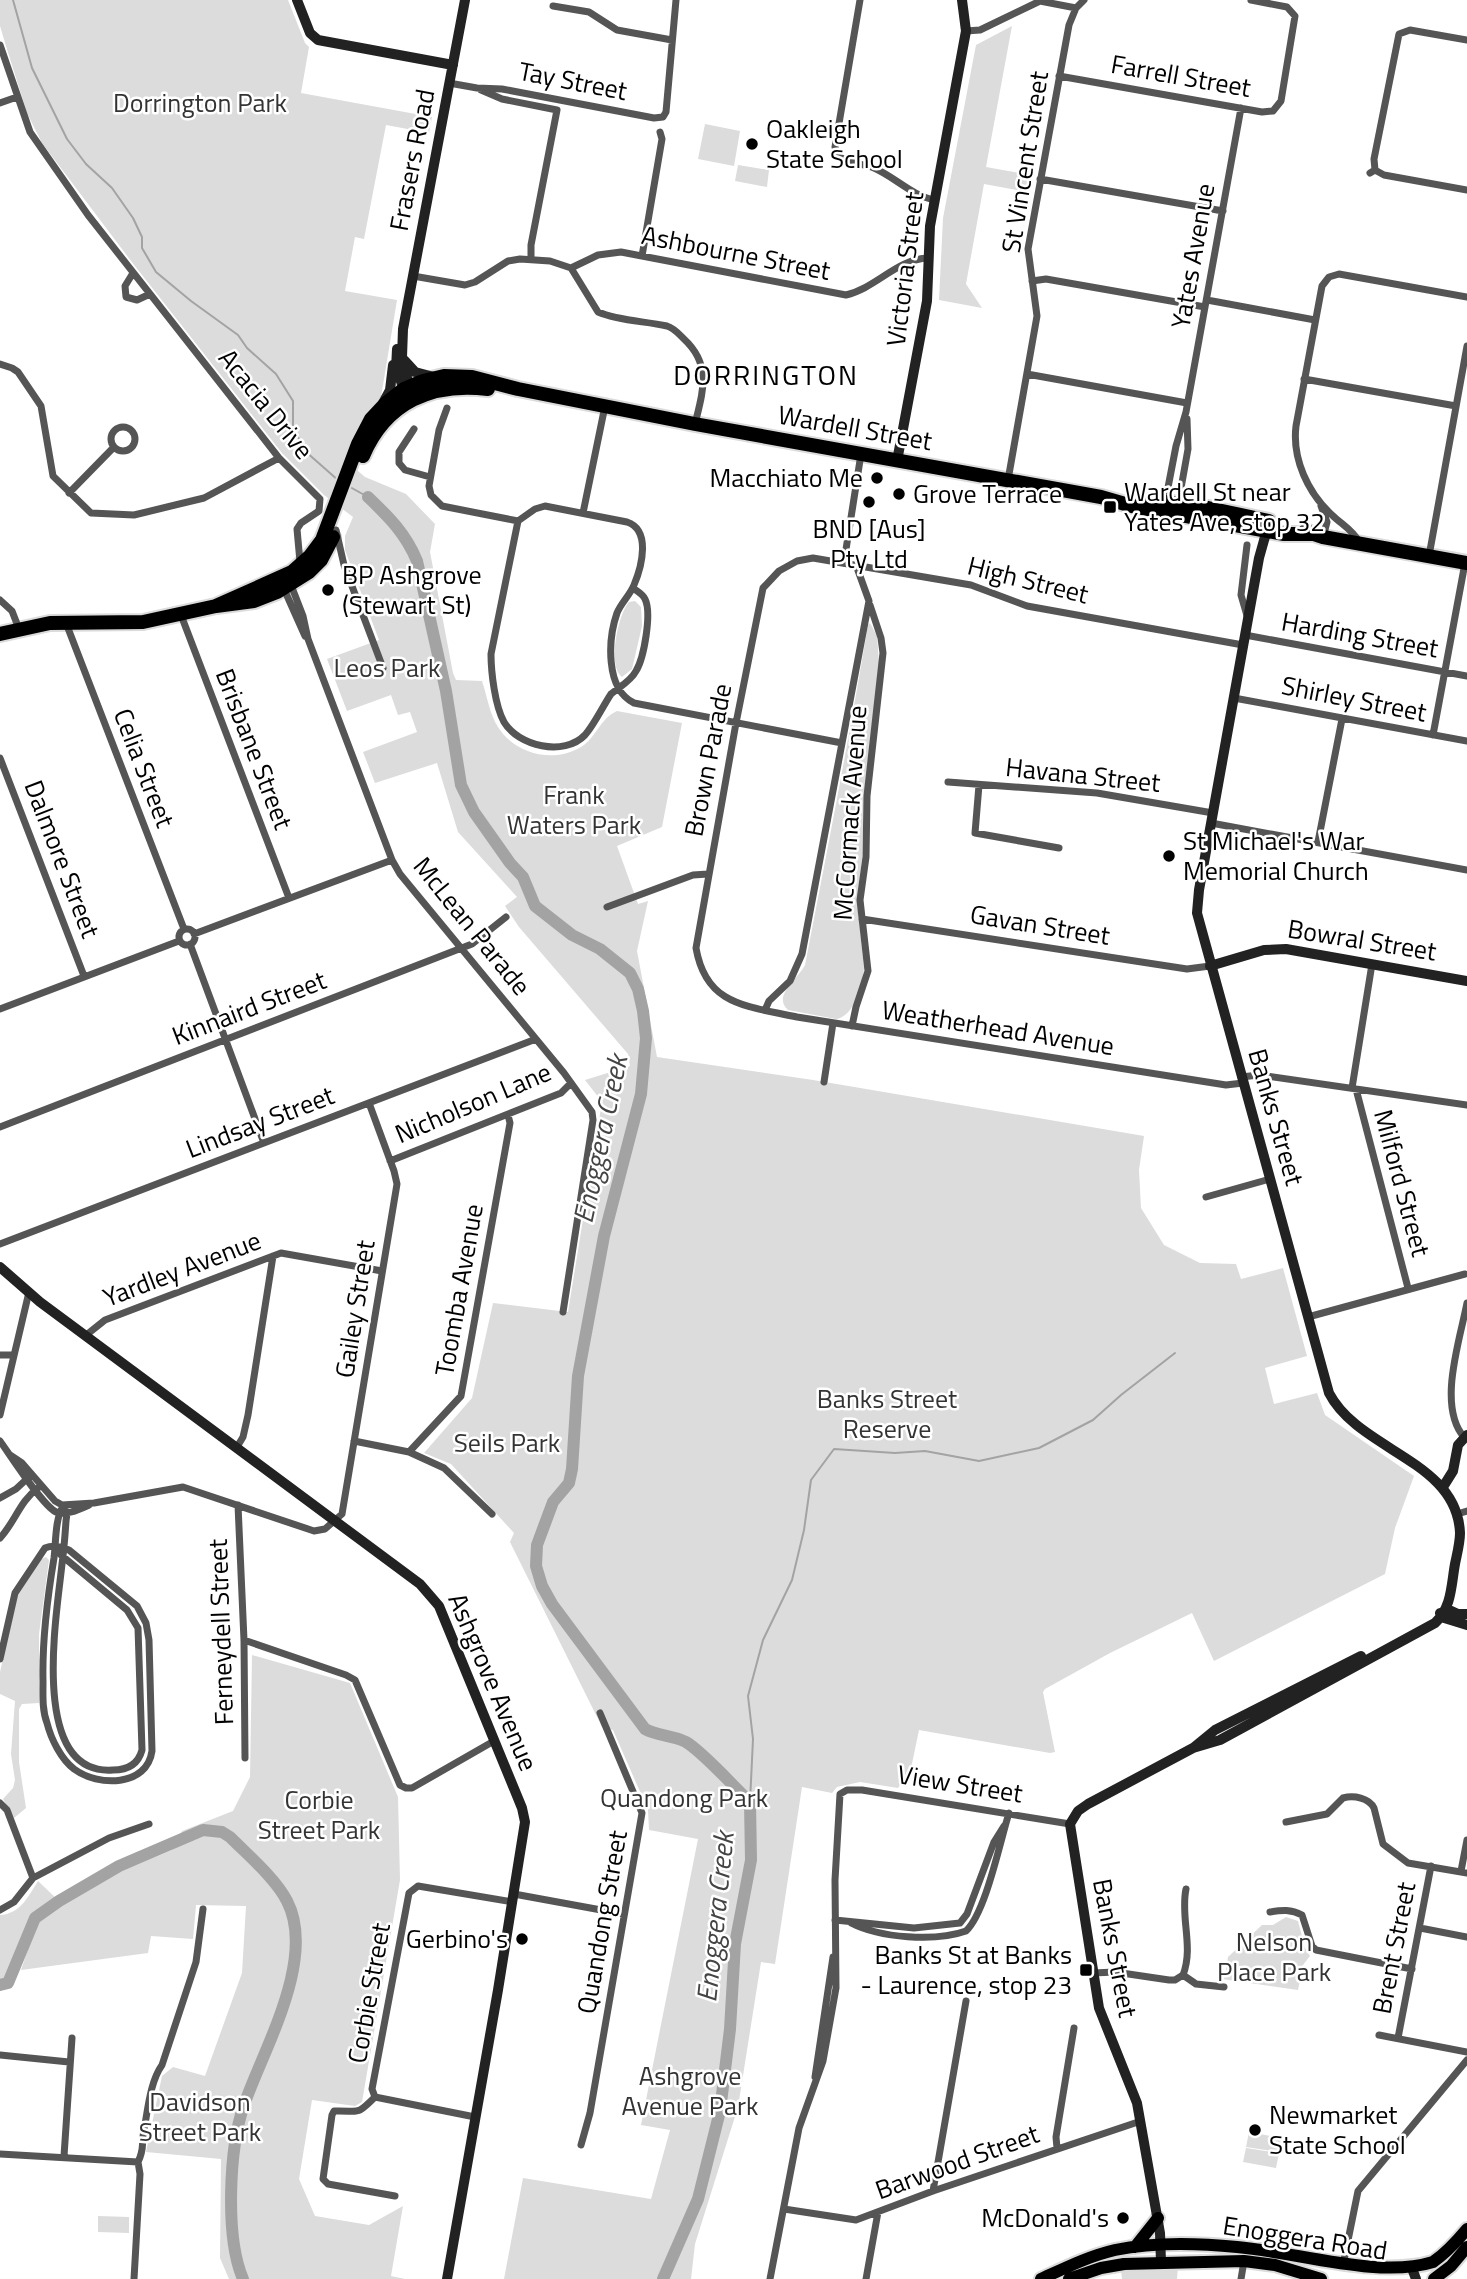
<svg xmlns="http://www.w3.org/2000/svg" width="1467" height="2279" font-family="'Titillium Web',sans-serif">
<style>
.green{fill:#dcdcdc}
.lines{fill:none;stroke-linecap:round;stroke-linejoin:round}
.stream{stroke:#a3a3a3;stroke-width:2}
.river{stroke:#a3a3a3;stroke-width:12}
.primary-casing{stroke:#dbdbdb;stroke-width:16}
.highway-casing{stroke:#dbdbdb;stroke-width:18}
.street{stroke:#555;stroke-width:7}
.secondary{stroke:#222;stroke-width:10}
.primary{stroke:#000;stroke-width:12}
.highway{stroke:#000;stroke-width:14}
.poi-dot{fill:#000;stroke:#fff;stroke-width:2.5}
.labels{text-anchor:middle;stroke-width:5;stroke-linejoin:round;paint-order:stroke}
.street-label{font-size:26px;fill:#000;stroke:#fff}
.park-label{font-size:26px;fill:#333;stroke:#fff}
.poi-label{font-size:26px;fill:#000;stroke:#fff;text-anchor:start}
.neighbourhood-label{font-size:28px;letter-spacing:2px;fill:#000;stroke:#fff}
.water-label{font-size:28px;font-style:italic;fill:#444;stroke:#fff}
</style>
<rect width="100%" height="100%" fill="#fff"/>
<path class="green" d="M0,0h288l17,43 4,4 -8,46 131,24 -3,16 -43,-8 -22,114 -9,-2 -10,54 52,9 -16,97 -18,22 -18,41 20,17 41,17 29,30 -5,28 23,121 3,7 26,1c5,15 8,34 16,46 18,29 59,37 86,18 13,-10 17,-27 33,-34l65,12 -20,104 -45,19 21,58 10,-3 -11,50 20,106 156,23 331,56 -5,34 2,38 23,37 36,18 36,1 5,15 42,-11 24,88 -42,12 9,36 43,-11 8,22 89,61 -19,52 -10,46 -171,87 -22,-48 -82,40 -65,36 -2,3 12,60 -5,1 -131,-23 -11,53 -6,-1 -4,6 -38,-6 -23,5 -5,6 -30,-6 -27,177 -14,-2 -23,145 -43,137 -4,35h-187l19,-101 128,21 19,-69 -29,-5 57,-286 -49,-9 -1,-20 -35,-80 -11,-3 -92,-185 4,-9 -63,-69 -27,-11 48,-55 21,-95 75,9 33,-204 -2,-10 -14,-18 45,-14 -2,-12 -109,-127 -14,-21 12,-9 -59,-65 -21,-69 -62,20 -12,-31 54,-20 -7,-20 -12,3 -7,-20 -44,16 -20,-52 52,-19 -34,-90v-14l8,-19 -29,-22 -42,-42 -151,-192 -89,-118 -15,-30 -21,-67 -6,-20z
M1012,26l-26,141 44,8 -3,17 -43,-8 -18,100 16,24 -43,-8 4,-82 33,-173z
M705,124l35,7 -6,35 -36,-7z
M738,165l31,5 -2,17 -32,-6z
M635,601l6,6 1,19 -10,43 -10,8c-15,-10 -4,-63 7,-75z
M870,623l7,13 2,26 -15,136 -2,61 -5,42 7,67c-1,16 -10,49 -28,51l-48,-9c-16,-14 10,-31 17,-45 22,-113 44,-226 63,-340z
M46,1557l3,3 -10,74v69l-17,1 -3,5v53l7,46 -12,10 -11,-19 10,-11 2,-8 -4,-26 4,-53 -15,-7v-22l18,-78 23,-35z
M252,1655l98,28 48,114 2,83 -38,222 -7,4 -43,-6 -13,79 16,37 54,9 34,-19 -12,70 14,3h-176l-9,-21 1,-99 -75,-7 16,-76 11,-9 32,9 37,-103 4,-67 -50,-1 -3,34 -42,-3 -3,17 -127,17 18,-53 78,-44 55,-23 10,-19 51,-20 17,-34z
M38,1881l21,20 -24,17 -27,65 -8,2v-70c20,-1 28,-18 38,-34z
M1286,1917l12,4 7,27 5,8 -7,9 -5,25 -76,-11 3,-3 3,-19 34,-32h11z
M1249,2132l32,6 -2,14 -33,-5z
M1246,2148l33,5 -3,15 -33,-6z
M98,2216l31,1v16l-31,-1z
M1178,2267l-1,12h-55l-1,-9z"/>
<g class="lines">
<path class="stream" d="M13,0l19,68 35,71 19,25 26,24 21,30 9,19v11l14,24 35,29 47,34 9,13 29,26 17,27v26l12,24 34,30
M350,487l18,10
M750,1802l3,-63 -5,-43 15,-56 29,-60 12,-50 7,-50 23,-31 61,4 30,-2 54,10 60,-13 54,-28 28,-25 54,-42"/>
<path class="river" d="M368,497c21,20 38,37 49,64l29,130 15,94 13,27 36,51 13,14 12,29 37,29 28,14 30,24 8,16 5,22 3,27 -5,56 -37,142 -26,140 -6,93 -3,14 -16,19 -16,43 -1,21 6,20 10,18 93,125c12,7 28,6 41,13 17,10 48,45 64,60l1,58 -16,84 -5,85 -10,82 -22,88 -35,80
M0,1985l8,-2 27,-65 24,-17 60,-35 84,-36 19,2 8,5c18,18 46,42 57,64 30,58 -24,149 -43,204 -15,43 -19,132 -1,174"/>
<g class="primary-casing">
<path id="primary" d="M1135,2247l23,-29
M1041,2279c24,-11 48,-23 74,-29 38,-8 83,-7 122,-3 60,5 142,32 196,15 13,-9 24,-21 34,-33
M1069,2279l32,-11 23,-4 120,-3 31,4 46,14
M1434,2279l17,-13 16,-19"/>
</g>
<g class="highway-casing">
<path id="highway" d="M363,456c23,-54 69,-74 125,-67
M1151,500l57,8 61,13
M1305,531l18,6 144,26
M216,606l76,-34 18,-16 12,-16 36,-96 13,-25 15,-16 18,-14 19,-8 21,-5 28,1 46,12 177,35 406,73 31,9 152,28h27
M0,634l50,-11 93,-1 73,-16 38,-5 23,-9 32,-20 12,-12 12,-23"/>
</g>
<path class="street" d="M860,0l-25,147 2,8c11,9 24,8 37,13 21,9 38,28 61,32
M553,6l36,6 28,18 55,10
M1076,8l8,-8
M966,31l14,-1 60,-29 36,7 -7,17 -41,224 9,67 -29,164
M0,45l30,87 58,83 191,243 41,41 -1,12 -18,12 -4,6 3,33
M1059,76l203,36 11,-1 8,-10 14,-85 -8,-9 -36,-7
M449,83l28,5 25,1 152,29 9,-1 3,-5 10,-112
M481,90l21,9 55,11 -26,135v14
M0,103l17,-6
M1375,170l9,5 83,15
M1370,173l5,-3 -1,-11 25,-125 11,-4 57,10
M1040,179l183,32
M642,256l20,-117 -2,-7
M571,268l27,-13 23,-3 225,43c30,-7 51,-36 82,-37
M133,273l-8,13 1,11 11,3 13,-6
M413,276l52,9 10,-3 33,-21 12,-2 30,2 21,7 27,44c21,9 47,9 69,14 7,2 12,8 17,13 28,26 19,52 11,85
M1032,281l14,-2 159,28
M1207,300l108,20
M0,364l12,4 6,4 23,34 12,70 38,37 43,2 70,-17 75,-40
M1027,374l160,29
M1304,379l152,27
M447,408l-8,22 -10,56 2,9 11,11 76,15
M111 439a12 12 0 1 1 24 0a12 12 0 1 1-24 0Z
M414,429l-15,23v11l6,7 25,7
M69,493l45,-46
M1165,503l11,-57 10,-34 55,-304
M1178,505l10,-56 -1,-30
M1321,506l6,16 -4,15
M583,513l22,-107
M336,530l8,35 39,103
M1359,542c-6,-12 -18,-18 -27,-27 -24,-22 -40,-56 -36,-89l26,-140 7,-9 10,-3 128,23
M1247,545l-6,50 7,24
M1429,556l38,-210
M844,562l17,-108
M291,585l12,31 5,23 84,221 8,14 164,199 28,39 1,8 -30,192
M633,588c4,3 10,6 12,11 7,14 -1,59 -9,72 -5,10 -17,16 -25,23 -8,12 -17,31 -26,41 -21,22 -67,11 -81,-13 -9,-16 -13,-50 -13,-68l27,-133 17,-12 10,-3 82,16c24,8 15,44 7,63 -4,10 -13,18 -17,28 -9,26 -12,76 17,90l208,40
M284,589l21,47
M0,600l12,11 7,18
M181,615l108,283
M66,623l118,306
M1245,635l222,41
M1234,698l233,43
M1433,735l32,-172
M0,758l84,218
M948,782l149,11 116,20
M979,785l-4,48 84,15
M1211,823l256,47
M1318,842l24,-123
M607,907l86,-32 15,-1
M862,919l325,50 23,-3
M179 937a8 8 0 1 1 16 0a8 8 0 1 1-16 0Z
M194,934l198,-74
M190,944l74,199
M0,1009l179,-68
M765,1010l4,-9 21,-20 12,-27 67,-353 -13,-36
M852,1026l4,-19 12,-36 -8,-71 6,-43 1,-61 16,-143 -2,-15 -11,-33
M1241,1077l18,-2 208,30
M824,1082l9,-59
M1243,1083l-17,2 -429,-68c-50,-11 -91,-11 -101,-69l40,-225 27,-135 16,-17 18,-10 16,-3 158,27 56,21 216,39
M1352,1088l20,-124
M1356,1089l52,199
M0,1127l472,-183 34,-27
M390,1161l171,-68 10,-10
M1206,1197l64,-18
M0,1244l536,-205
M1308,1317l157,-43
M85,1336l20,-16 176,-67 101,18
M0,1355h13
M0,1415l29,-123
M1464,1437c-27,-31 -4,-97 3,-134
M0,1441c10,14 42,64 56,71 10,4 24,-3 33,-7
M354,1441l55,11 35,16 48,46
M237,1447l6,-10 5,-22 25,-159
M409,1452l52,-56 49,-273 -2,-8
M10,1455l12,8 33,38 7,4 32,-2 89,-16 131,44 11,-2 17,-15 55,-330 -3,-13 -25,-68
M0,1498l16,-9 14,-13
M238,1505l6,135 1,118
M1457,1514l10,-3
M0,1538c15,-16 20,-37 38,-50
M56,1547l5,8 66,55 11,18 4,122c-4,15 -15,20 -29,20 -85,6 -56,-157 -51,-206 2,-14 3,-28 4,-43l1,-8 -4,-7
M244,1640l102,35 9,5 45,105 6,3h6l82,-47
M0,1659l15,-66 30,-45c7,-3 17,-2 24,2l68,56 9,17 3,17 3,111c-5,36 -54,36 -78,18 -13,-10 -23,-30 -27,-46 -5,-13 -4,-28 -4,-42 -1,-42 4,-81 11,-123 2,-16 1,-39 9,-52
M0,1803l7,7 26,68
M1286,1822l41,-8 16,-16c11,-3 26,0 31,10l9,36 25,19 59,10
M1461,1871l6,-31
M514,1894l109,20
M0,1910l14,-8 19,-24 76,-40 40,-14
M1270,1912c12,-2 21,-3 32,3l10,31 4,4 96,19
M835,1920l79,8 46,-5 7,-9 27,-72 10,-16
M851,1923c29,15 84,19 115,8 20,-19 34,-90 43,-118
M1420,1928l47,9
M1093,1973l22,-1 54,8h6l8,-5
M1183,1975c11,-28 -3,-58 3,-86
M1183,1975l13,9 28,3
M1379,2035l88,17
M1398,2038l33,-172
M0,2055l69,7
M815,2077l18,-120
M375,2097l-3,-8 37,-196 9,-7 95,16
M375,2097c-20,20 -15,13 -41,14l-2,4 -9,64 5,5 67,12
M375,2097l100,20
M581,2145l9,-32 52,-300 -42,-100
M1057,2148l-1,-11 18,-109
M0,2154l138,8
M64,2156l8,-118
M933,2191l33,-190
M784,2209l72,11 77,-29 208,-70
M1343,2265l15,-74 109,-131
M134,2279l6,-105 -2,-12c7,-14 3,-18 6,-32 4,-21 6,-48 18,-65l34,-103 7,-53
M770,2279l29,-151 24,-67 13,-73 -1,-108 5,-86 7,-4h15l208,34
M866,2279l12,-67
M1241,2279l3,-18"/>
<path class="secondary" d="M297,0l13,33 8,7 135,25
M397,349l-1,20 8,20
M404,360l11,12 19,5
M409,386l-7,-29 1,-28 62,-329
M383,403l7,-13 3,-25
M897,461l30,-160 3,-75 36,-195 -4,-31
M1210,966l54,-16 22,-1 181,32
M0,1267l40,35 380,282 19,22 83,202 3,14 -27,168 -51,289
M1443,1487l10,-16 5,-26 9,-10
M1447,1609l11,5h9
M1440,1613l1,4 26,8
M1193,1748l27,-8 215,-117c17,-16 16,-37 20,-59 2,-10 5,-21 5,-31 -3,-73 -101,-82 -131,-140l-132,-480 2,-23 60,-332 9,-32
M1161,2262l-1,-29 -23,-130 -38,-95 -29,-184 8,-13 10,-7 105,-56 22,-18 146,-74
M1413,2271l3,8"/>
<use href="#primary" class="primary"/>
<use href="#highway" class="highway"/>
</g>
<g class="poi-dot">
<circle cx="752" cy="144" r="7"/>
<circle cx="877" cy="478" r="7"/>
<circle cx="899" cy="494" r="7"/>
<circle cx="869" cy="502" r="7"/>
<rect x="1103" y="500" width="14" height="14" rx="3.5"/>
<circle cx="328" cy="590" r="7"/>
<circle cx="1169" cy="856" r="7"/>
<circle cx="522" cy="1939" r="7"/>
<rect x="1079" y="1963" width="14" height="14" rx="3.5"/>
<circle cx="1255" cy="2130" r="7"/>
<circle cx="1123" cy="2218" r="7"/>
</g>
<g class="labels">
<g class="street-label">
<text transform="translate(1181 76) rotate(10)" y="9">Farrell Street</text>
<text transform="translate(573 81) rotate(11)" y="9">Tay Street</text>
<text transform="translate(412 160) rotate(-79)" y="9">Frasers Road</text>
<text transform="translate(1025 162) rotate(-81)" y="9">St Vincent Street</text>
<text transform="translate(736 253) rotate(11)" y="9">Ashbourne Street</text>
<text transform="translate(1193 256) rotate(-80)" y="9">Yates Avenue</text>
<text transform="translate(905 269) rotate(-83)" y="9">Victoria Street</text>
<text transform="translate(266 404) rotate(51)" y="9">Acacia Drive</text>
<text transform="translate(855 428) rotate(10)" y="9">Wardell Street</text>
<text transform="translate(1028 580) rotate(14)" y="9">High Street</text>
<text transform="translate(1360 635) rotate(10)" y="9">Harding Street</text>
<text transform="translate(1354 699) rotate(11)" y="9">Shirley Street</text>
<text transform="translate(254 749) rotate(69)" y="9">Brisbane Street</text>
<text transform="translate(708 760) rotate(-79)" y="9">Brown Parade</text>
<text transform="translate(144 768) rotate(69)" y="9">Celia Street</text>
<text transform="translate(1083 775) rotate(6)" y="9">Havana Street</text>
<text transform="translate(850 813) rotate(-86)" y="9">McCormack Avenue</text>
<text transform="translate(62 859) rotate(69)" y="9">Dalmore Street</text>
<text transform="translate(1040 925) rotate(9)" y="9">Gavan Street</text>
<text transform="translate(472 926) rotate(51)" y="9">McLean Parade</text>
<text transform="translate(1362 940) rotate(9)" y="9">Bowral Street</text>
<text transform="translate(249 1008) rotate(-21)" y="9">Kinnaird Street</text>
<text transform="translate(998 1028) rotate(9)" y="9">Weatherhead Avenue</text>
<text transform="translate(473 1103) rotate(-23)" y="9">Nicholson Lane</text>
<text transform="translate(1276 1117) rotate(74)" y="9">Banks Street</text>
<text transform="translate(260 1122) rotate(-21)" y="9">Lindsay Street</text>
<text transform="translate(1402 1183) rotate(75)" y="9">Milford Street</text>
<text transform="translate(182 1269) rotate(-21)" y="9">Yardley Avenue</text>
<text transform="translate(459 1290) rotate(-80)" y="9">Toomba Avenue</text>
<text transform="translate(355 1309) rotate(-81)" y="9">Gailey Street</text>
<text transform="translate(221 1632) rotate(-92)" y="9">Ferneydell Street</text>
<text transform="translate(493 1682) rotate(67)" y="9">Ashgrove Avenue</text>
<text transform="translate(960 1784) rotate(9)" y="9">View Street</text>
<text transform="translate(602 1922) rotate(-80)" y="9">Quandong Street</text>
<text transform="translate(1115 1948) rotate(79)" y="9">Banks Street</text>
<text transform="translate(1394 1948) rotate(-79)" y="9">Brent Street</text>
<text transform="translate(369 1993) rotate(-80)" y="9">Corbie Street</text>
<text transform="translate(957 2162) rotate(-20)" y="9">Barwood Street</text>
<text transform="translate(1305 2238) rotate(9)" y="9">Enoggera Road</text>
</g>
<g class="park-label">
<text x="200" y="112">Dorrington Park</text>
<text x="387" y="677">Leos Park</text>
<text x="574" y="804">Frank<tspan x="574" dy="30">Waters Park</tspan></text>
<text x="887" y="1408">Banks Street<tspan x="887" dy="30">Reserve</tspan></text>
<text x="507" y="1452">Seils Park</text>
<text x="684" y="1807">Quandong Park</text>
<text x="319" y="1809">Corbie<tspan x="319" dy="30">Street Park</tspan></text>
<text x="1274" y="1951">Nelson<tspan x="1274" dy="30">Place Park</tspan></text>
<text x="690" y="2085">Ashgrove<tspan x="690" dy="30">Avenue Park</tspan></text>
<text x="200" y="2111">Davidson<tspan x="200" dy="30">Street Park</tspan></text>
</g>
<g class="poi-label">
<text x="766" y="138">Oakleigh<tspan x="766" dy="30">State School</tspan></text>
<text x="863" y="487" text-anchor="end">Macchiato Me</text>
<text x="1124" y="501">Wardell St near<tspan x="1124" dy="30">Yates Ave, stop 32</tspan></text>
<text x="913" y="503">Grove Terrace</text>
<text x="869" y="538" text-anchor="middle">BND [Aus]<tspan x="869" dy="30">Pty Ltd</tspan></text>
<text x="342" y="584">BP Ashgrove<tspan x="342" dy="30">(Stewart St)</tspan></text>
<text x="1183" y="850">St Michael's War<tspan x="1183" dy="30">Memorial Church</tspan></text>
<text x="508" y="1948" text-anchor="end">Gerbino's</text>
<text x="1072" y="1964" text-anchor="end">Banks St at Banks<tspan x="1072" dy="30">- Laurence, stop 23</tspan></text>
<text x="1269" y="2124">Newmarket<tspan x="1269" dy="30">State School</tspan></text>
<text x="1109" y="2227" text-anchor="end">McDonald's</text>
</g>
<g class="neighbourhood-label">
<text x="766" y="385">DORRINGTON</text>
</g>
<g class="water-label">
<text transform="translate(600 1139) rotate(-78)" y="10">Enoggera Creek</text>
<text transform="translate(715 1917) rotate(-84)" y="10">Enoggera Creek</text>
</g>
</g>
</svg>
